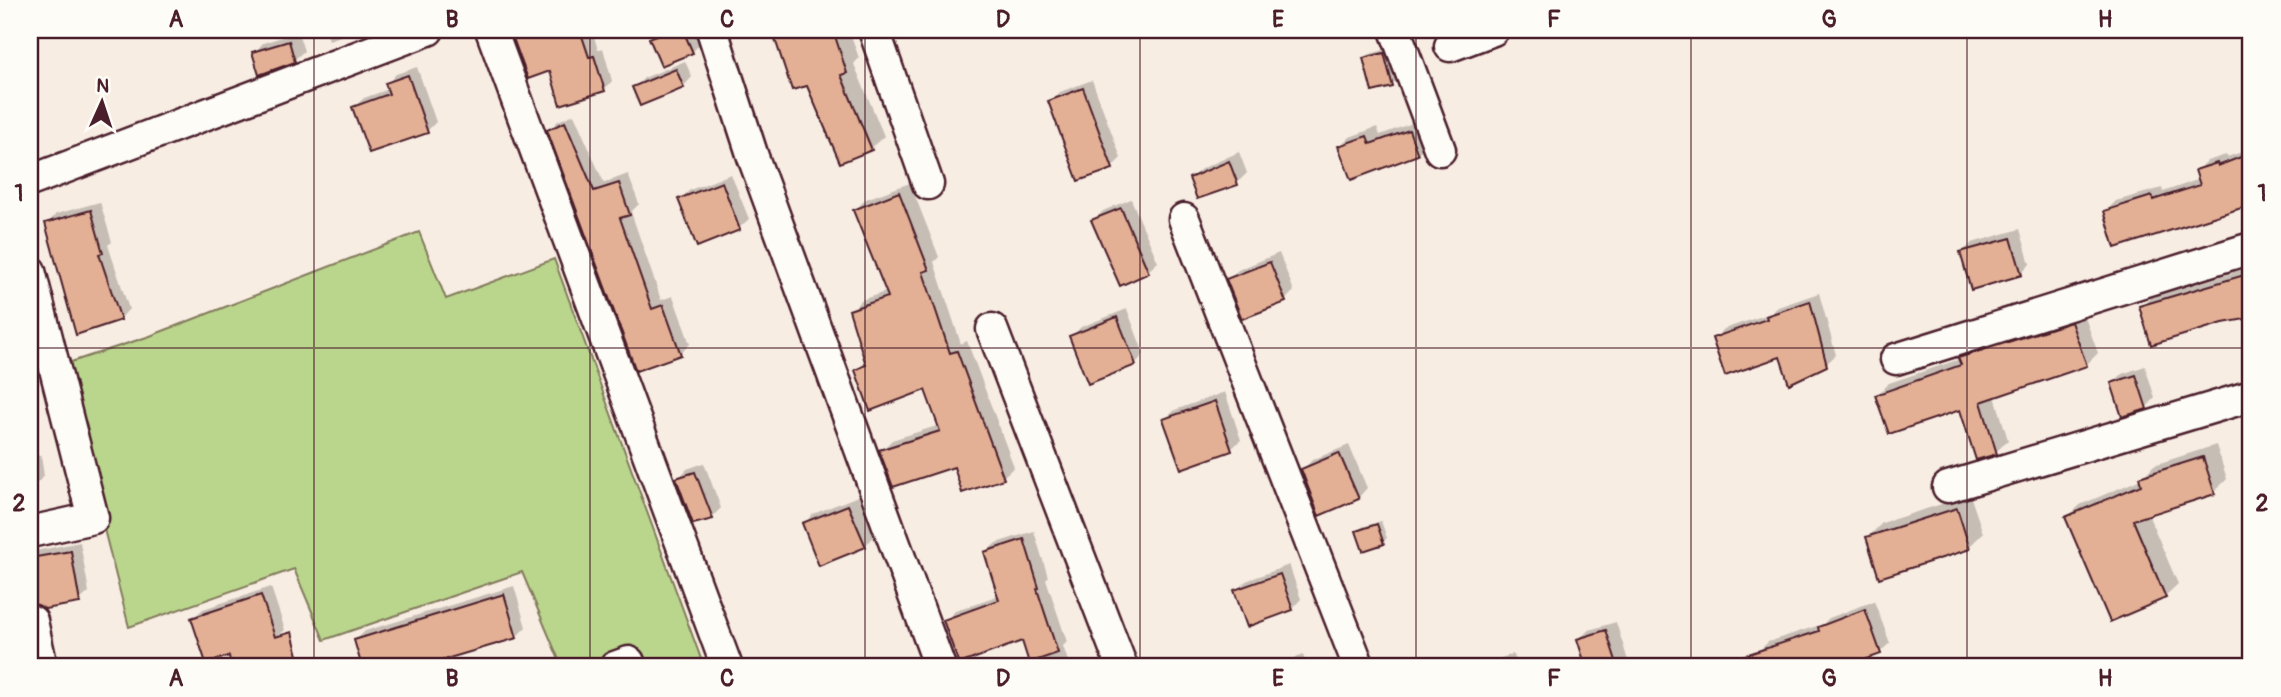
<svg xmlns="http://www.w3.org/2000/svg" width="2281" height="697" font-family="Pangolin,sans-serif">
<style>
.green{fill:#bad68d;stroke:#827a5c;stroke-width:2}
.shadow{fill:#0003}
.building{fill:#e3b095;stroke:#4a1f2b;stroke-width:2}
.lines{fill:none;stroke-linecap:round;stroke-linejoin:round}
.minor-casing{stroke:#4a1f2b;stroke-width:35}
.minor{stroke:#fdfcf7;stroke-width:30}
.grid{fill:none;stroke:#4a1f2b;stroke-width:2;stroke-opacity:0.55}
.neatline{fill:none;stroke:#4a1f2b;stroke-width:2.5}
.grid-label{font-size:23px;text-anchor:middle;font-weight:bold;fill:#4a1f2b}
</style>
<rect width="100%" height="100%" fill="#f8ede3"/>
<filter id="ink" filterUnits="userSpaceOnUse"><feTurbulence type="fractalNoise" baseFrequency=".0143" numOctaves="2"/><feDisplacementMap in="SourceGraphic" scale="14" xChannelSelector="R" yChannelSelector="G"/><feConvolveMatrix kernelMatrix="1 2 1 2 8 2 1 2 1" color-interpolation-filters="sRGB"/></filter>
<g filter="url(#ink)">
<path class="green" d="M419,232l27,67 108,-40 150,408h-142l-40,-95 -198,68 -30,-71 -165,58 -67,-262 88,-29z"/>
<path class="shadow" d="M325,30h33l-29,10z
M511,30h81l6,20 5,-2 9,33 -8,9 -52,-21 -23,8z
M660,30h36l6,12 -10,10 -41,-14z
M774,30h75l10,28 -5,6 30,72 -13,12 -30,13 -33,-78 -15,5z
M298,32l6,19 -10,9 -40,-7 9,-10z
M1388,49l8,32 -4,4 -27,-27 5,-4z
M685,61l7,16 -9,10 -49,1 10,-10z
M417,67l19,55 -9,9 -73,-24 10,-9 25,-9 -2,-5 9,-10z
M1092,80l29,78 -9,9 -62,-66 10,-9z
M574,114l30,69 24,-9 11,30 -8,8 30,88 12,-4 17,48 -10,10 -43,14 -88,-238 9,-9z
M1418,121l9,23 -10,10 -77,-7 10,-10 27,-10 3,8z
M2251,149v54l-134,42 -11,-34 10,-10 46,-13 1,4 37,-13 -3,-8 10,-10 19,-6 1,2z
M1239,152l8,21 -10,10 -46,-5 10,-9z
M731,174l18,45 -10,9 -41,16 -18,-45 10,-9z
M910,183l29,74 -5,5 27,82 6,-3 47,126 -11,10 -122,-26 11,-11 48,-15 -14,-37 -69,-18 10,-10 -16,-49 10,-11 27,-9 -33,-81 11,-11z
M1131,199l27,63 -10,9 -55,-50 10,-10z
M100,202l12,40 -4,3 21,64 -9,10 -43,14 -30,-109 9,-10z
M2020,229l10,35 -9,10 -59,-22 10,-9z
M1279,253l15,38 -9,9 -57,-21 10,-9z
M2251,262v54l-28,6 -82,-15 10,-10 81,-24 9,-9z
M1819,293l17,62 -10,9 -112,-25 10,-10 47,-16 7,-6z
M1127,309l17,45 -9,10 -64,-27 10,-10z
M2083,312l15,41 -12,12 -91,31 13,44 -12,12 -35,-45 -84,-12 12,-12 71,-24 12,-13z
M2145,366l10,32 -9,10 -33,-25 9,-9z
M1225,392l16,48 -10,9 -66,-30 10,-9z
M1349,445l18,43 -9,10 -55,-28 9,-10z
M2216,445l11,34 -13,13 -66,22 30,70 -13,12 -98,-78 13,-13 61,-26 13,-14z
M41,455l3,21 -9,9 -5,1v-29z
M704,463l17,45 -9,9 -34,-38 9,-10z
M1970,495l13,38 -14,14 -101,-10 14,-14z
M858,496l16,40 -9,10 -61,-22 9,-10z
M1381,521l6,17 -4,4 -25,-11 4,-4z
M1034,531l14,46 -2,2 21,63 -4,4 7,21h-38l-9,-28 -78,-18 10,-10 44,-16 -13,-43 10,-9z
M80,542l9,50 -10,9 -49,2v-51z
M1289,565l12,34 -9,10 -56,-18 10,-10z
M514,586l12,41 -9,9 -81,24 -8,7h-64l-8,-27 9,-9z
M271,587l14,43 -10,9 -82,-21 10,-9z
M1874,601l16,42 -10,9 -40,15h-77l-5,-15 10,-10 55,-18 6,-6z
M1616,622l14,45h-42l-9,-28 10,-9z
M1513,654l5,13h-44z
M1303,655l4,12h-34l2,-2z"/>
<path class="building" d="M510,30h70l9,27 5,-1 11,35 -45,14 -10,-34 -22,8z
M670,30h13l10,23 -32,13 -12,-28z
M772,30h61l14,43 -6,2 31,75 -32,13 -33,-77 -15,4z
M289,41l6,21 -36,13 -7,-23z
M1384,53l9,34 -21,5 -9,-34z
M676,69l8,19 -44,18 -8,-19z
M408,75l20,58 -59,20 -17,-46 37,-13 -4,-11z
M1083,88l30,81 -35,12 -30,-80z
M565,122l29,69 25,-8 11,32 -10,3 32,91 11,-4 18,50 -45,16 -89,-241z
M1409,130l9,25 -67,25 -13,-34 29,-10 3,8z
M2251,153v52l-136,43 -11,-37 48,-15 1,4 47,-15 -5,-15 22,-7 1,3z
M1229,161l9,24 -41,14 -8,-21z
M722,182l18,48 -43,17 -19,-48z
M899,192l30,78 -6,2 27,81 7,-2 47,128 -42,14 -8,-26 -61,20 -14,-37 61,-19 -15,-41 -55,21 -15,-41 11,-5 -17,-55 39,-13 -35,-87z
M1121,208l28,65 -29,13 -29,-66z
M91,210l12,43 -4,1 22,66 -45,15 -31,-112z
M2011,238l11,37 -51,15 -11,-38z
M1270,262l16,40 -44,17 -16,-40z
M2251,273v45l-28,5 -72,22 -12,-39z
M1810,301l17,65 -38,18 -9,-27 -55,19 -13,-38 55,-19 -1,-3z
M1117,317l19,48 -48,19 -19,-48z
M2071,322l16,44 -106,36 16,52 -21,6 -16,-50 -71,24 -14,-39 86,-30 -3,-7z
M2136,375l11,34 -25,8 -11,-34z
M1215,401l17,50 -51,18 -18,-50z
M1339,453l20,46 -40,17 -18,-47z
M2203,457l12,37 -82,26 33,78 -56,24 -45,-105 76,-32 -2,-8z
M695,472l18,47 -20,5 -17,-46z
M848,505l18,42 -47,19 -17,-43z
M1957,508l13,41 -91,29 -13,-41z
M1377,524l7,20 -21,7 -7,-20z
M1024,539l15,49 -2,1 21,64 -29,10 -7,-22 -63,23 -16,-44 56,-20 -15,-48z
M71,551l9,52 -35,6 -7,-4 -8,-1v-46z
M1280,574l13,36 -46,17 -13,-37z
M504,594l13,44 -98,29h-57l-8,-27z
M261,595l14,42 17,-5 9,35h-70l-2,-11 -23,7 -15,-45z
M1865,609l16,45 -36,13h-123l-1,-4 98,-32 -1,-4z
M1606,630l12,37h-32l-9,-28z"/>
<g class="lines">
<g class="minor-casing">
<path id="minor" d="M491,30l236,637
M712,30l41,127 187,510
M874,30l54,154
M1395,30l45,120
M1450,46l43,-16
M30,181l398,-151
M1184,219l175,448
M30,271l63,247 -63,14
M992,329l130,338
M1896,359l355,-111
M1948,487l303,-91
M32,621l10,46
M615,667l14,-5"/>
</g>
<use href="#minor" class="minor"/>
</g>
</g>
<path class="grid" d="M314,30v637M590,30v637M865,30v637M1140,30v637M1416,30v637M1691,30v637M1967,30v637M30,348h2221"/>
<rect width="2281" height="697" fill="none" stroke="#fdfcf7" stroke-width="77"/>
<g transform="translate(102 102) rotate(3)" stroke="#fdfcf7" stroke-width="5" paint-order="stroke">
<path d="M0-5L12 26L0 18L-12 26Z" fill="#4a1f2b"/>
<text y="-10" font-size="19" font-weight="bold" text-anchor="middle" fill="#4a1f2b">N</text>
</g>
<rect x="38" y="38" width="2204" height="620" class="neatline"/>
<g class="grid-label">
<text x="176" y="27">A</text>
<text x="452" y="27">B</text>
<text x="727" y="27">C</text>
<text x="1003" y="27">D</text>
<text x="1278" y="27">E</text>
<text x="1554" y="27">F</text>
<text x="1829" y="27">G</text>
<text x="2105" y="27">H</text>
<text x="19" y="201">1</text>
<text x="2262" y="201">1</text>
<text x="19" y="511">2</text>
<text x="2262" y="511">2</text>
<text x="176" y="686">A</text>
<text x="452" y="686">B</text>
<text x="727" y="686">C</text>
<text x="1003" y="686">D</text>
<text x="1278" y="686">E</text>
<text x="1554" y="686">F</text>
<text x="1829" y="686">G</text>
<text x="2105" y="686">H</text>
</g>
</svg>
